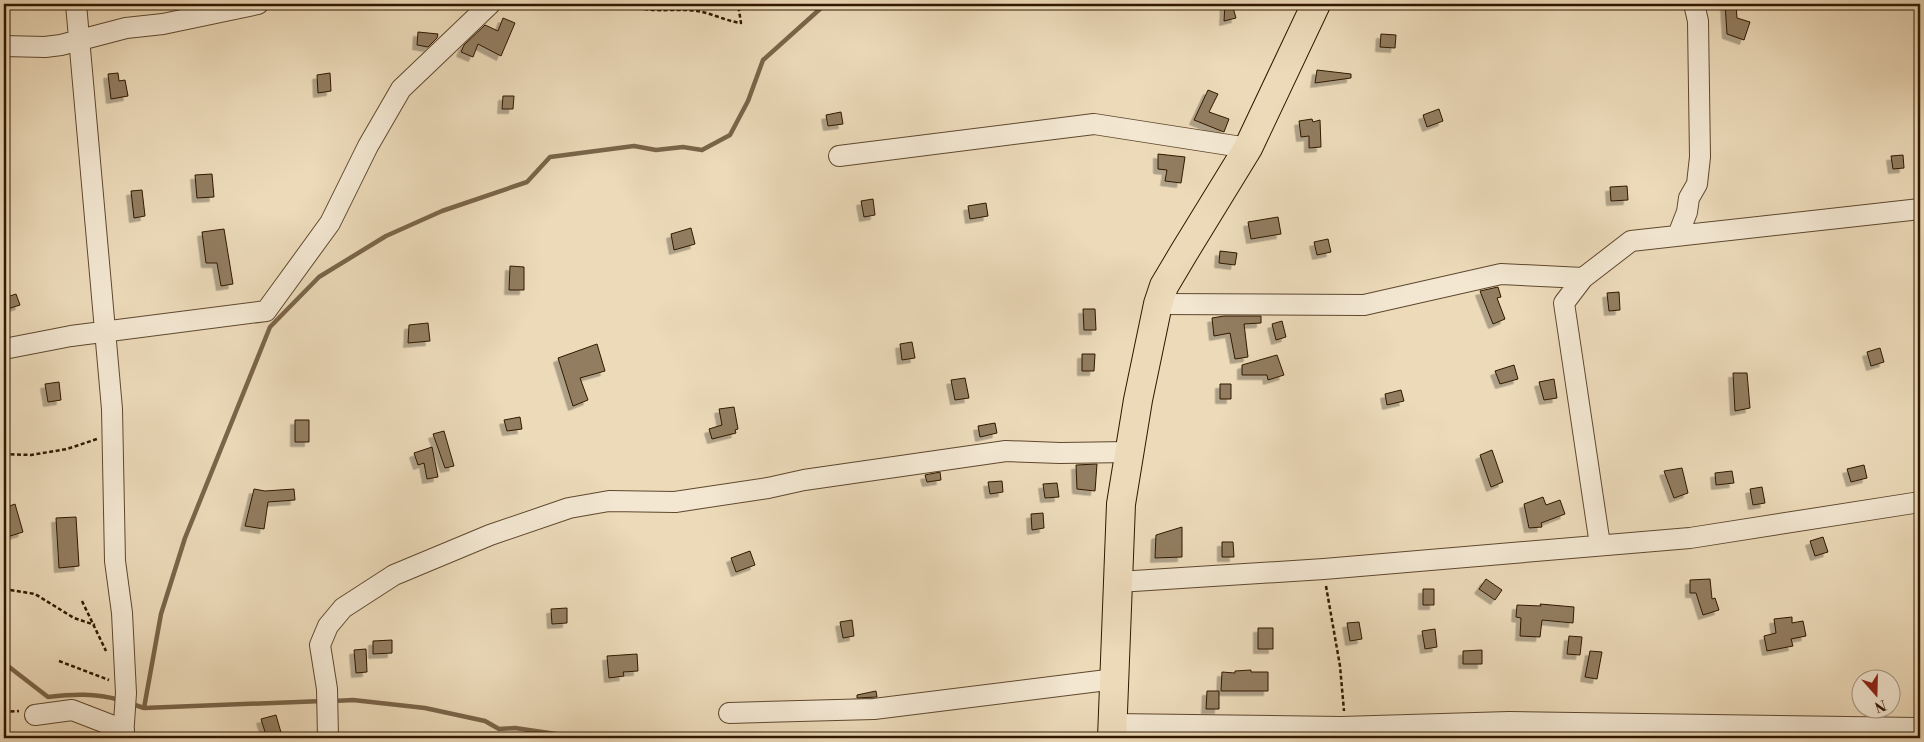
<svg xmlns="http://www.w3.org/2000/svg" width="1924" height="742" font-family="'Libre Bodoni',serif">
<style>
.lines{fill:none;stroke-linecap:round;stroke-linejoin:round}
.stream{stroke:#7a6549;stroke-width:4.5}
.building{fill:#927d60;stroke:#301800;filter:url(#shadow)}
.minor-casing{stroke:#5f482e;stroke-width:22}
.highway-casing{stroke:#301800;stroke-width:30}
.path{stroke:#301800;stroke-width:2.5;stroke-dasharray:4 2.5;stroke-linecap:butt}
.minor{stroke:#f3e7d2;stroke-width:20}
.highway{stroke:#ecdab9;stroke-width:28}
</style>
<defs>
<filter id="shadow"><feDropShadow dx="-4.5" dy="4.5" stdDeviation="0" flood-color="#0004"/></filter>
</defs>
<rect width="100%" height="100%" fill="#ecdab9"/>
<filter id="stains"><feTurbulence type="fractalNoise" baseFrequency=".004" numOctaves="4"/><feColorMatrix values="0 0 0 0 .2 0 0 0 0 .09 0 0 0 0 .02 0 0 0 .5 -.17"/></filter>
<radialGradient id="worn" r=".72"><stop offset=".6" stop-color="#630" stop-opacity="0"/><stop offset="1" stop-color="#630" stop-opacity=".3"/></radialGradient>
<g class="lines">
<path class="stream" d="M4,663l44,34c25,-3 47,-4 72,3
M334,701l19,-1 72,8 60,13 14,8 16,-1 41,6 7,4
M129,703l15,5 179,-7
M144,708l17,-94 24,-76 85,-211 49,-50 67,-41 56,-25 85,-29 23,-25 84,-11 22,4 27,-3 19,3 28,-15 18,-34 15,-41 57,-51 3,-5"/>
</g>
<path class="building" d="M1225,4h7l4,14 -12,3z
M1725,4h11l1,14 13,4 -6,18 -17,-6z
M503,18l12,5 -14,33 -23,-12 -5,13 -12,-5 3,-7 21,-20 13,6z
M418,32l20,2 -1,4 -9,9 -11,-2z
M1381,34l15,1 -1,13 -15,-1z
M1317,70l34,4v4l-36,5z
M118,73l1,8 6,-1 3,16 -17,3 -3,-25z
M330,73l1,18 -13,2 -1,-18z
M1208,90l10,4 -9,18 20,7 -5,13 -30,-12z
M503,96h11l-1,13h-11z
M1439,109l4,12 -16,6 -4,-12z
M841,112l2,12 -15,2 -2,-11z
M1312,119l1,3 7,-2 1,27 -12,1v-12l-8,1 -2,-16z
M1158,154l27,3 -4,26 -16,-2 2,-11 -9,-1z
M1903,155l1,13 -11,1 -2,-13z
M212,174l2,23 -17,1 -2,-23z
M1627,186l1,14 -17,1 -1,-14z
M142,190l3,26 -11,2 -3,-27z
M873,199l2,16 -11,2 -3,-16z
M986,203l2,13 -18,3 -2,-13z
M1278,217l3,17 -30,5 -3,-17z
M691,228l4,16 -21,6 -3,-16z
M224,229l9,55 -12,2 -4,-23h-11l-4,-31z
M1328,239l3,13 -14,3 -3,-13z
M1220,251l17,2 -2,12 -16,-2z
M510,266l14,1v23h-15z
M1498,287l3,10 -4,1 8,21 -12,5 -13,-33z
M1619,292l1,18 -11,1 -2,-18z
M16,294l4,11 -16,5v-12z
M1083,309h12l1,21h-12z
M1224,316h37v7l-17,1 4,33 -13,2 -5,-26 -16,3 -2,-18z
M1282,321l4,16 -10,3 -4,-16z
M428,323l2,18 -22,2 1,-18z
M912,342l3,16 -13,2 -2,-16z
M597,344l8,27 -25,7 8,22 -15,6 -15,-48z
M1880,348l4,14 -13,4 -4,-14z
M1082,354h13l-1,17h-12z
M1277,355l7,20 -16,5 -1,-5h-25v-10z
M1514,365l4,14 -18,5 -5,-13z
M1733,373h14l3,35 -15,3z
M965,378l4,20 -14,2 -4,-20z
M1554,379l3,19 -13,2 -5,-18z
M59,382l2,18 -13,2 -3,-18z
M1220,384h11v15h-11z
M1401,390l3,11 -17,4 -2,-11z
M734,407l4,22 -3,1 1,3 -24,6 -3,-10 13,-4 -3,-16z
M520,417l2,12 -15,2 -3,-11z
M295,420h14v22h-14z
M995,423l2,10 -17,4 -2,-11z
M444,431l10,35 -9,2 -12,-34z
M432,447l6,30 -11,2 -3,-16 -6,2 -4,-12z
M1492,450l11,32 -12,5 -11,-32z
M1097,464l-2,27 -18,-2 -1,-24z
M1864,465l3,13 -16,4 -4,-13z
M1682,468l6,25 -14,5 -10,-27z
M1732,471l2,12 -18,2 -1,-12z
M940,472l1,8 -14,2 -2,-7z
M1002,481l1,11 -13,2 -2,-12z
M1057,483l2,14 -14,1 -2,-14z
M1762,487l3,16 -12,2 -3,-16z
M254,489l11,2 29,-2 1,11 -27,2 -4,27 -19,-3z
M1543,497l3,8 14,-5 5,14 -24,9 1,4 -13,1 -5,-24z
M15,504l8,28 -16,5 -3,-11v-18z
M1043,513l1,15 -12,2 -1,-16z
M76,517l3,49 -20,2 -3,-50z
M1182,527v30l-27,1 1,-23z
M1823,537l5,15 -13,4 -5,-15z
M1222,542h11l1,15h-12z
M750,551l5,14 -19,7 -5,-14z
M1486,579l16,11 -7,10 -16,-11z
M1710,579l2,20 3,-1 4,12 -16,5 -7,-22h-6v-13z
M1423,589h11v16h-11z
M1540,604l34,3 -1,16 -31,-3 -2,17 -20,-1 1,-18 -5,-1 1,-12 24,1z
M567,608v15l-15,1 -1,-15z
M1792,617v6l11,-2 3,15 -15,3 2,7 -26,5 -3,-15 12,-3 -2,-14z
M852,620l2,16 -11,2 -3,-16z
M1359,622l3,17 -12,2 -3,-18z
M1258,628h15v21h-15z
M1435,629l2,18 -12,2 -3,-18z
M1569,636l13,1 -2,18 -13,-1z
M392,640v13l-19,1v-13z
M366,649l1,23 -11,1 -2,-23z
M1482,650v14h-19v-13z
M1590,651l12,1 -5,27 -12,-2z
M637,654l1,17 -15,1 1,4 -15,2 -2,-22z
M1251,670v2h17v19h-47l1,-19 13,1v-2z
M876,691l1,6 -20,1v-3z
M1207,691h12v18h-13z
M276,715l6,21 -15,2 -6,-19z"/>
<g class="lines">
<g class="minor-casing">
<path id="minor" d="M76,4l36,405 3,152 7,52 4,80 -3,45
M4,46l41,1 16,-2 65,-17 37,-4 95,-20
M839,156l255,-32 154,24
M1678,235l9,-23 2,-14 8,-14 3,-27 -2,-136 -4,-17
M1158,304l206,1 137,-31 82,4
M4,349l67,-13 195,-25 64,-88 38,-77 33,-57 89,-85
M1600,545l-36,-242 19,-25 48,-37 289,-32
M1118,582l206,-13 366,-31 230,-36
M729,713l145,-4 241,-30
M35,715l37,-5 52,20
M1113,724l228,3 168,-5 407,6
M328,738l-1,-49 -7,-44 8,-19 15,-18 51,-33 96,-40 79,-27 40,-7 66,1 93,-14 36,-8 202,-29 54,2 69,-1"/>
</g>
<g class="highway-casing">
<path id="highway" d="M1112,738l9,-234 17,-104 20,-96 6,-18 19,-32 65,-106 68,-144"/>
</g>
<path class="path" d="M633,4l2,3c20,6 41,1 62,4 14,2 29,10 44,12l-3,-19
M4,454l27,1 36,-6 30,-10
M1326,586l14,80 4,45
M4,589l31,5 39,24 21,7
M82,601l24,50
M59,661l50,19
M4,712l15,-1"/>
<use href="#minor" class="minor"/>
<use href="#highway" class="highway"/>
</g>
<rect width="1924" height="742" fill="none" stroke="#ecdab9" stroke-width="20"/>
<rect x="5" y="5" width="1914" height="732" fill="none" stroke="#301800" stroke-width="2.5"/>
<rect x="10" y="10" width="1904" height="722" fill="none" stroke="#301800"/>
<g transform="translate(1876 694) rotate(160)"><circle r="24" fill="#f3e7d2" stroke="#a5947e"/>
<path d="M0-4L9 19L0 12L-9 19Z" fill="#8f2418"/>
<text y="-8" font-size="14" font-weight="bold" text-anchor="middle" fill="#301800">N</text>
</g>
<rect width="100%" height="100%" filter="url(#stains)"/>
<rect width="100%" height="100%" fill="url(#worn)"/>
</svg>
